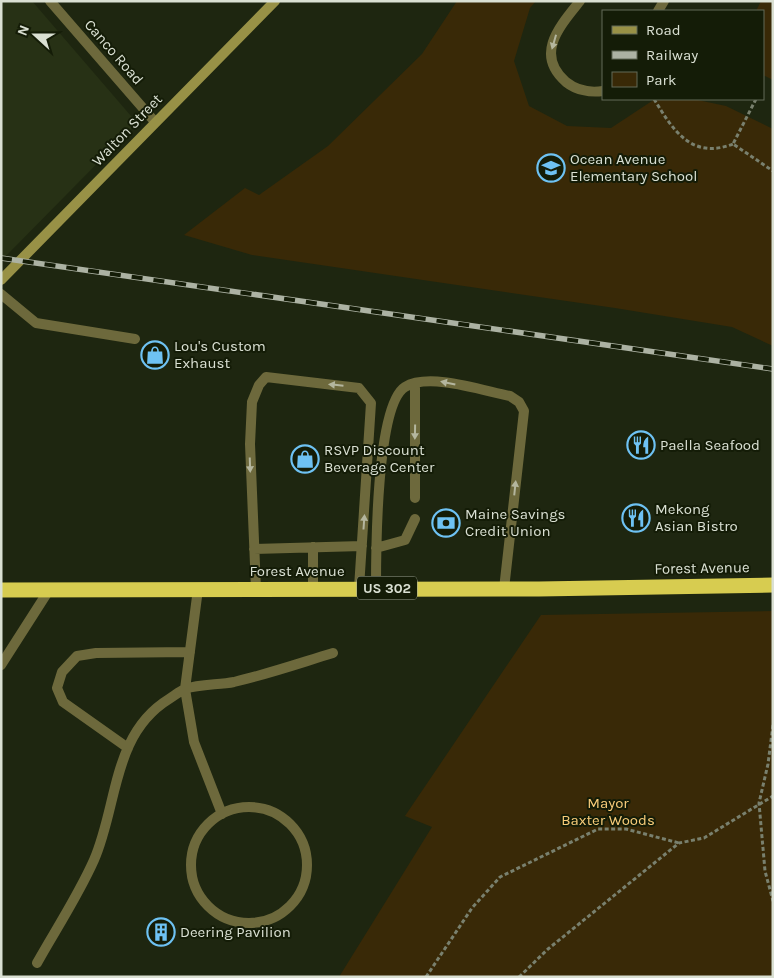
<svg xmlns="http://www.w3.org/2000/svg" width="774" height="978" font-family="Karla,sans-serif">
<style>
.built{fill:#273115}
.green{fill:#392907}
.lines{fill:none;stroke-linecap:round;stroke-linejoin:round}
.path{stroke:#79806e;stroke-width:3;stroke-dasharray:4 2.5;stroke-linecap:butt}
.lane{stroke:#6d693c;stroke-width:10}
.street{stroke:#6d693c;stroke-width:10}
.secondary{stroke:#989146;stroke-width:10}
.highway{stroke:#d7cc50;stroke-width:15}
.rail-casing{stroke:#acb2a3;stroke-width:5.5}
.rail{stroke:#141c07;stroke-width:4;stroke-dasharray:11;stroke-linecap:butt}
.oneway{fill:#b4b69e}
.labels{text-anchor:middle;stroke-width:4;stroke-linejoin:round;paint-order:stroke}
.shield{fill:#141c07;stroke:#9fa596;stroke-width:1}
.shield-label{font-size:14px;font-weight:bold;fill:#dae0d3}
.street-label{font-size:15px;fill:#dae0d3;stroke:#141c07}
.poi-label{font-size:15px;fill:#dae0d3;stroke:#141c07;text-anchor:start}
.park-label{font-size:15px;fill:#f9cd7a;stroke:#141c07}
</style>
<rect width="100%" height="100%" fill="#1e2610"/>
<path class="built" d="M1,1h31l105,122 -136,138z"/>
<path class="green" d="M457,1h79l-6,7 -16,53 15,45 38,20 44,2 44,-29h38l33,7 47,23v217l-41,-19 -117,-19 -363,-53 -68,-20 61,-47 14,7 69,-49 94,-92z
M761,1h12v79l-10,-5v-64h-7z
M773,611v366h-434l93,-150 -27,-11 136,-201z"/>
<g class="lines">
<path class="path" d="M654,99c19,31 37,61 79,45
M756,99l-23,45 40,27
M773,725l-5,39 -9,39 6,68 8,30
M426,977l46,-69 28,-31 98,-48h28l53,14
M519,977l29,-28 131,-106 25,-5 69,-42"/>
<path class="lane" d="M580,1c-20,25 -46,53 -14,81 10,8 24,11 37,9
M658,11l6,-10
M1,294l35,29 99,16
M415,498v-115
M313,547v42
M376,548l29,-8 10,-21
M254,549l108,-3
M376,588c0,-35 0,-183 29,-201 24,-15 79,4 105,9l9,6 5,9 -20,178
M198,589l-13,100 9,53 28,72
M256,589l-6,-145 2,-42 7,-17 7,-8 93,11 12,15 -12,185
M128,748l-65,-46 -6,-14 5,-16 15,-16 19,-3 94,-1
M191 865a58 58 0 1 1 116 0a58 58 0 1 1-116 0Z
M37,963c19,-34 41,-67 57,-103 24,-55 18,-126 75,-161 5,-3 11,-8 16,-10 15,-5 34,-4 49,-7 34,-8 66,-19 99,-29"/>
<path class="street" d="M50,1l105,121
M1,665l48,-75"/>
<path class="secondary" d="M1,280l274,-279"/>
<path class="highway" d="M1,590l538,-1 234,-4"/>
<g class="rail-casing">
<path id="rail" d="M1,258l772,111"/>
</g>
<use href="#rail" class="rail"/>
</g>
<defs><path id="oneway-solid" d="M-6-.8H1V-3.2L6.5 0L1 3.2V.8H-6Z" transform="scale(1.25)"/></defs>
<g class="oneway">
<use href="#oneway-solid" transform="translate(554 42) rotate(106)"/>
<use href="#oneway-solid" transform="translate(448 383) rotate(-168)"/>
<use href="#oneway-solid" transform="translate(336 385) rotate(-174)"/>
<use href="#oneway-solid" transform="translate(415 432) rotate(91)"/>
<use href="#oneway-solid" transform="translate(250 465) rotate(88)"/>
<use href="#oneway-solid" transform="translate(515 488) rotate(-84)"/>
<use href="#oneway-solid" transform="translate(364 522) rotate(-86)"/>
</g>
<defs>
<g id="school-ring" transform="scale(1.4375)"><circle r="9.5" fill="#141c07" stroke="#6ec2f3" stroke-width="1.5"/><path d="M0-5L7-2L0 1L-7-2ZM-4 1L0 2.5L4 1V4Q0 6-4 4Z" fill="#6ec2f3"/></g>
<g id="shop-ring" transform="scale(1.4375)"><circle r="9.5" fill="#141c07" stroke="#6ec2f3" stroke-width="1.5"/><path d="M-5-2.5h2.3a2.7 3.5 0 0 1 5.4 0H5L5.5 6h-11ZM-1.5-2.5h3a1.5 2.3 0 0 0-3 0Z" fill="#6ec2f3"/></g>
<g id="restaurant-ring" transform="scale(1.4375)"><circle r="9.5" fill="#141c07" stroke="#6ec2f3" stroke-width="1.5"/><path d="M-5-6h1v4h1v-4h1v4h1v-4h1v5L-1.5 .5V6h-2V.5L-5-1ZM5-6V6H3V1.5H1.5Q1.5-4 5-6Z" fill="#6ec2f3"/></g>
<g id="bank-ring" transform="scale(1.4375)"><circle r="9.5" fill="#141c07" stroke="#6ec2f3" stroke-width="1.5"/><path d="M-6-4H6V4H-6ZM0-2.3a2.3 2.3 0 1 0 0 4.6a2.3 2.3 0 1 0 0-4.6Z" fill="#6ec2f3"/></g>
<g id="building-ring" transform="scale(1.4375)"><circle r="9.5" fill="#141c07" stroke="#6ec2f3" stroke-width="1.5"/><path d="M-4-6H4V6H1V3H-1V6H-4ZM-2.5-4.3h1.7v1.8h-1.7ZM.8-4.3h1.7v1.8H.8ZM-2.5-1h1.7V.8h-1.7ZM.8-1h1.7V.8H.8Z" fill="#6ec2f3"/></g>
</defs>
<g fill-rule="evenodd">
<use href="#school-ring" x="551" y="168"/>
<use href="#shop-ring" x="155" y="355"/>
<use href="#restaurant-ring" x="641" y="445"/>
<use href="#shop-ring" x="305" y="459"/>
<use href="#restaurant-ring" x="636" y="518"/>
<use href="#bank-ring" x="446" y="523"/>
<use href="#building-ring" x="161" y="932"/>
</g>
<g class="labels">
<rect class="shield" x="357" y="576.5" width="60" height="23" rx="4"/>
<g class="shield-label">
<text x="387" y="593">US 302</text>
</g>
<g class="street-label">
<text transform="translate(114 52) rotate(49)" y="5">Canco Road</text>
<text transform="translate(127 130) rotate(-46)" y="5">Walton Street</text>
<text transform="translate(702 568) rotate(-1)" y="5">Forest Avenue</text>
<text x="297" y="576">Forest Avenue</text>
</g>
<g class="poi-label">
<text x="570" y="164">Ocean Avenue<tspan x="570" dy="17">Elementary School</tspan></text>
<text x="174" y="351">Lou's Custom<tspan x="174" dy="17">Exhaust</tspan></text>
<text x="660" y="450">Paella Seafood</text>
<text x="324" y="455">RSVP Discount<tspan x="324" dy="17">Beverage Center</tspan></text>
<text x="655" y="514">Mekong<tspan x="655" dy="17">Asian Bistro</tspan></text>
<text x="465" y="519">Maine Savings<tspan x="465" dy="17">Credit Union</tspan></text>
<text x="180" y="937">Deering Pavilion</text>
</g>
<g class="park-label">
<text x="608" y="808">Mayor<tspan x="608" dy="17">Baxter Woods</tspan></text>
</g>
</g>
<rect width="774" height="978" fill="none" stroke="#dae0d3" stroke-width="5"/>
<rect x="602" y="10" width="162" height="90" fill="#141c07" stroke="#636a59"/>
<rect x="612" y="26" width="25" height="8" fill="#989146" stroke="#636a59"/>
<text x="646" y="35" font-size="15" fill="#dae0d3">Road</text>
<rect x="612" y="51" width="25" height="8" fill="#acb2a3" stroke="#636a59"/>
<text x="646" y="60" font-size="15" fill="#dae0d3">Railway</text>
<rect x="612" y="72" width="25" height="15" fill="#392907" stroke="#636a59"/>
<text x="646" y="85" font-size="15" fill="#dae0d3">Park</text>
<g transform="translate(35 35) rotate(291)" stroke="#141c07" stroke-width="4" paint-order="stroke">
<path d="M0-4L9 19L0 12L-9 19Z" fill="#dae0d3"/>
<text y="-8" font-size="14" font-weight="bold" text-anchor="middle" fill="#dae0d3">N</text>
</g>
</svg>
